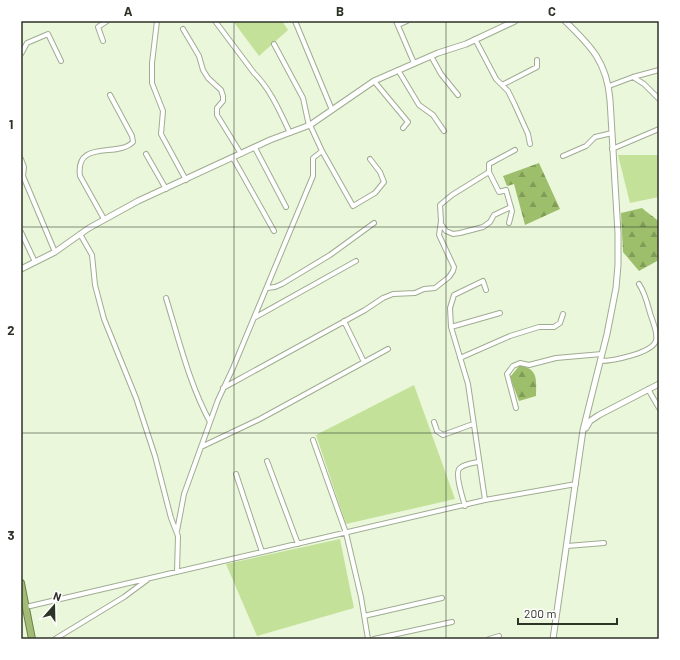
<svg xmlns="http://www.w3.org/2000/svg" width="680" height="660" font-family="Barlow,sans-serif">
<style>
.grass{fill:#c3e199}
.forest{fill:url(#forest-firs)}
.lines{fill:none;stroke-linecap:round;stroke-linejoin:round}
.minor-casing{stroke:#a0ac92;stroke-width:6}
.tertiary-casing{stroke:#a0ac92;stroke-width:7}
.trunk-casing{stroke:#6a8247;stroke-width:8}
.minor{stroke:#fff;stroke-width:4}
.tertiary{stroke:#fff;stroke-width:5}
.trunk{stroke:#a2bc78;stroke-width:6}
.grid{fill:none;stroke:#2e3328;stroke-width:1;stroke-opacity:0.55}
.neatline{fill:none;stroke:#2e3328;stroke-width:1.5}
.grid-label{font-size:13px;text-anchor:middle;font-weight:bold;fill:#2e3328}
</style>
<defs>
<pattern id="forest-firs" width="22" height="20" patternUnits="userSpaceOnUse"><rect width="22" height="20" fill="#9dbf6b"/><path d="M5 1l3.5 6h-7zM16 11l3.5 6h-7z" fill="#809c58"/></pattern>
</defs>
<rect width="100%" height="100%" fill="#eaf7da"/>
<path class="grass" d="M233,21h49l6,9 -29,26z
M618,155h41v42l-29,6z
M414,385l41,114 -109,25 -30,-89z
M340,539l14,69 -97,28 -31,-72z"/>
<path class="forest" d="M539,163l21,46 -35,16 -11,-41 -7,2 -4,-10z
M642,208c4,4 11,8 15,12 6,10 3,31 0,41l-18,10 -16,-19 -2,-39z
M520,365c19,5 16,14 16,31l-17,5 -9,-24z"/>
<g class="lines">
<g class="minor-casing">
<path id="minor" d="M157,21l-5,42v20l11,28 -2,23 25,46
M215,21l39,52c17,17 26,39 36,60
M295,21l37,89
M396,21l18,42
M398,25l9,-4
M183,29l16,27 4,14 5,8 13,12 2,6v5l-6,7v7l24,39
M475,39l21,40 12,12 6,12 14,31 2,10
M103,41l-5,-14 9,-6
M274,44l29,54 6,28
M21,54l6,-11 21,-9 13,27
M431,56l10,18 17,21
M398,70l21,35 14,10 11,16
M633,77l11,7 15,15
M374,81l34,41 -5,6
M502,85l35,-18v-7
M609,86l24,-9 26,-7
M255,148l31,59
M612,149l47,-20
M322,151l31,55 22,-13 9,-11 -4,-10 -10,-13
M146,154l20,35
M563,156l23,-10 9,-9 17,-4
M233,158l41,73
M21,159l3,8 -1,9 32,76
M489,172l10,20 7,-2 6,21 -3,12
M104,219l-24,-43c-5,-37 38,-18 53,-34l-1,-6 -22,-41
M441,224l5,7 7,3 7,-1 23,-6 7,-5 4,-7 17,-8
M21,232l14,30
M80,234l12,21 3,30 9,34 32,79 19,58 16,62 7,18 -1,36
M267,288l8,-1 7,-3 48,-29 44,-32
M166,298c13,42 23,85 44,124
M254,318l102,-57
M344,321l20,41
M451,327l49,-14
M460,358l50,-22 29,-9h15l6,-4 3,-9
M600,361c12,0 54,-8 56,-21 2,-8 -4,-20 -6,-27 -3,-11 -5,-20 -11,-29
M223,388l142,-78 18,-12 10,-4 22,-1 9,-4 11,-1 14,-11 4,-6 1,-4 -15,-32 2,-14 -1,-16 12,-10 37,-23v-8l26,-14
M648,389l11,19
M516,408l-9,-34 6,-8 7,-3 9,2 27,-7 46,-4
M434,422l3,9 6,4 30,-11
M313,440l33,93 15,64 7,42
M201,447l59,-28 128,-70
M267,461l31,83
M236,474l26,78
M485,500l-17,-116 -17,-57 -1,-19 4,-13 29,-14 3,9
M465,506c-2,-7 -11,-34 -5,-38 4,-4 13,-5 18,-6
M177,531l7,-37 34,-94 15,-32 80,-192v-18l9,-7 -12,-26
M567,546l37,-3
M26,607l459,-107 91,-16
M364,616l78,-18
M55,639l69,-42 23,-17
M374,639l78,-17
M489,639l10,-3"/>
</g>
<g class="tertiary-casing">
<path id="tertiary" d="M21,269l34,-17 34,-24 49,-27 132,-61 40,-15 64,-44 64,-28 28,-9 49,-23
M586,428l4,-7 9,-6 60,-31
M553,639l30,-209 24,-96 9,-46 2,-23v-32l-8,-133c-3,-38 -19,-54 -45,-79"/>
</g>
<g class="trunk-casing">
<path id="trunk" d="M21,583l11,56"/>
</g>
<use href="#minor" class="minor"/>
<use href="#tertiary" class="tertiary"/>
<use href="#trunk" class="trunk"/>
</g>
<path class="grid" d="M234,21v618M446,21v618M21,227h638M21,433h638"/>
<rect width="680" height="660" fill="none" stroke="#ffffff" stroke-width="44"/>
<g transform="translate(54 606) rotate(20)" stroke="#ffffff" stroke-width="3" paint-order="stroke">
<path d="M0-3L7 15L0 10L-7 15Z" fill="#2e3328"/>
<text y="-6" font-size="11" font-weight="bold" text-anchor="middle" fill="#2e3328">N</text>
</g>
<path d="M518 618v6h99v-6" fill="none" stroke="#2e3328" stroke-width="2"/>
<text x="524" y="618" font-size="12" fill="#2e3328" stroke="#ffffff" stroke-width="3" paint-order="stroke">200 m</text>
<rect x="22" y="22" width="636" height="616" class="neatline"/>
<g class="grid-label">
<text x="128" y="16">A</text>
<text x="340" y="16">B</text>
<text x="552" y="16">C</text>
<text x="11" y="129">1</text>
<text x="11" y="335">2</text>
<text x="11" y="540">3</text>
</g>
</svg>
